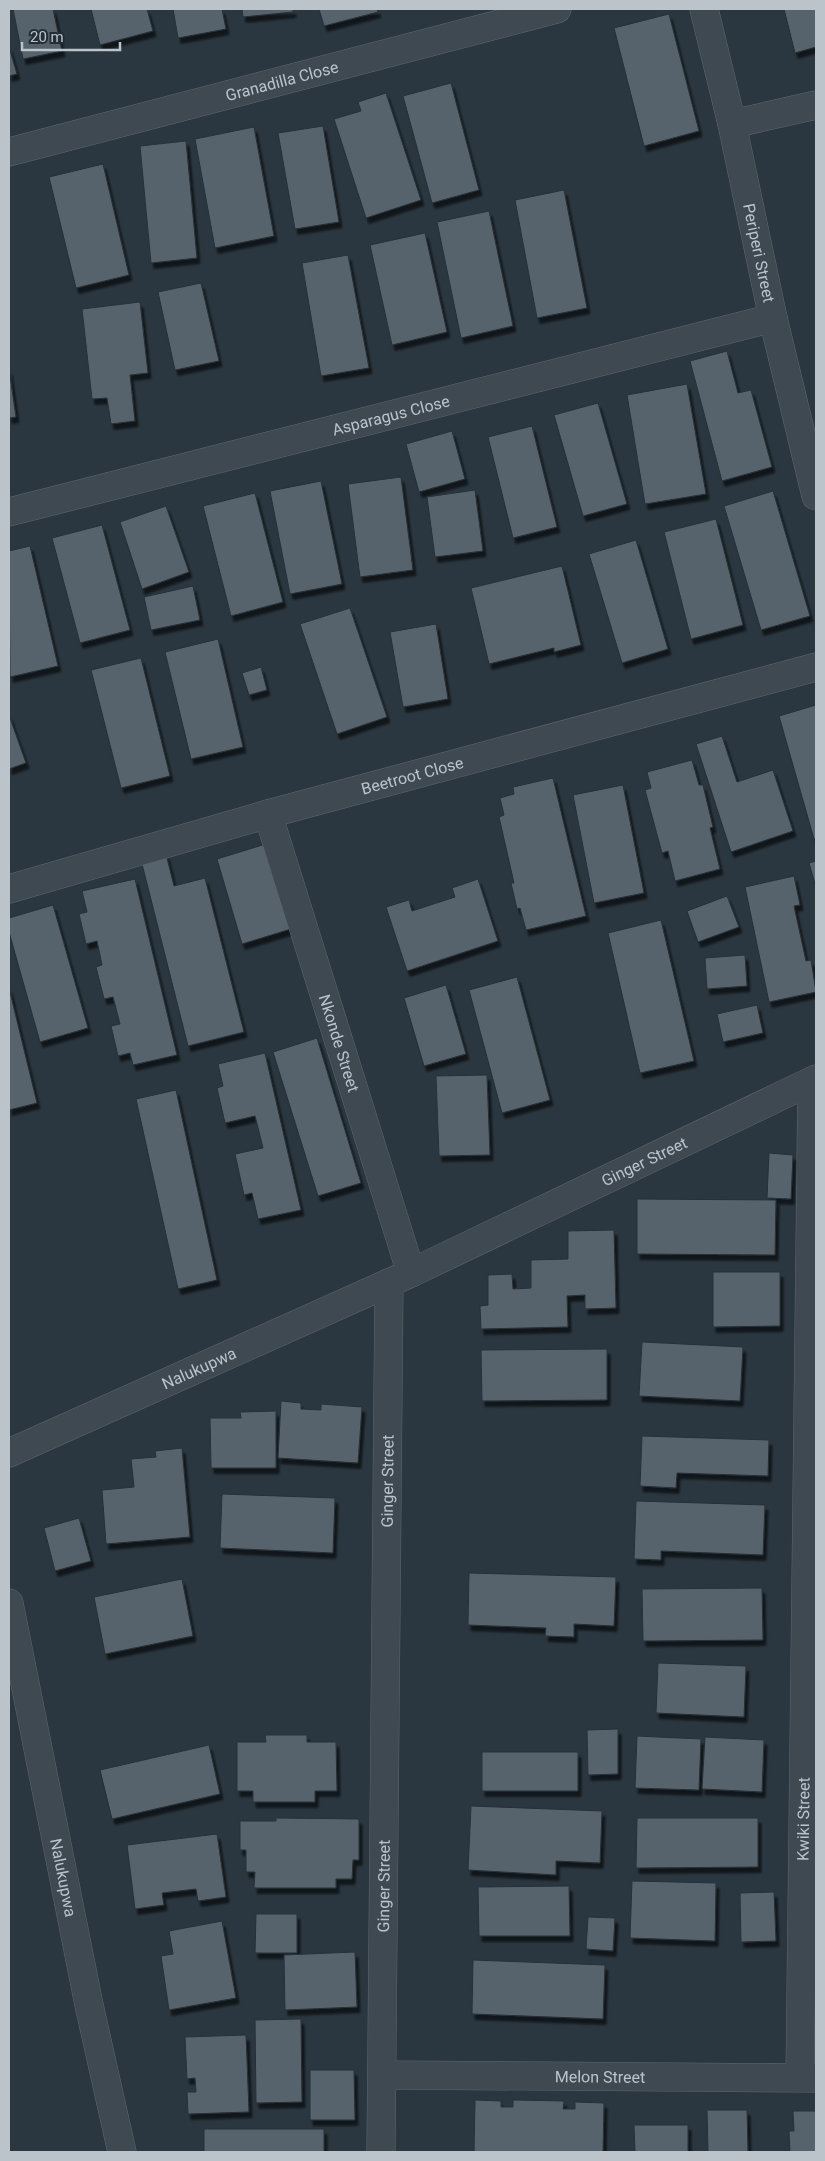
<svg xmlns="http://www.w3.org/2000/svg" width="825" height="2161" font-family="Roboto,sans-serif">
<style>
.building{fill:#57646d;stroke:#263038;filter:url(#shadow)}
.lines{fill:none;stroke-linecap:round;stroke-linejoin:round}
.minor-casing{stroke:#5d676e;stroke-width:29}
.minor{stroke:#3f4951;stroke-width:28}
.labels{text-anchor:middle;stroke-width:4;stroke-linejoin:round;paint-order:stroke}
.street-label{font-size:16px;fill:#bcc4cb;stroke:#232e36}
</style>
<defs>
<filter id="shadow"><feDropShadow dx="3" dy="5.5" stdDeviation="1" flood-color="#0009"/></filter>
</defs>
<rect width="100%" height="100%" fill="#2b3740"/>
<path class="building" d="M13,9h40l9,42 -39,8z
M91,9h56l6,22 -53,14z
M173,9h49l4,20 -48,9z
M242,9h51v3l-50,5z
M319,9h58l1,3 -54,14z
M784,9h32v38l-21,6z
M669,14l30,117 -55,15 -30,-118z
M9,47l8,27 -8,2z
M451,83l28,107 -47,13 -29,-107z
M386,93l35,107 -55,18 -32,-99 27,-8 -3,-9z
M323,126l16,96 -44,7 -17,-96z
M254,127l20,109 -59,12 -20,-109z
M186,141l11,117 -46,5 -11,-117z
M103,164l26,111 -53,13 -27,-111z
M564,190l23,118 -50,10 -22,-118z
M489,211l24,115 -52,12 -24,-116z
M425,233l22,99 -55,13 -22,-100z
M348,255l21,113 -48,8 -19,-113z
M201,283l18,78 -44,9 -17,-78z
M140,302l8,71 -18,2 5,46 -24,3 -4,-26 -15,1 -10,-90z
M727,351l11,42 13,-3 21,77 -50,14 -32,-120z
M9,369l7,48 -7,1z
M687,384l19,110 -61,10 -18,-109z
M598,403l29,101 -44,12 -29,-101z
M532,426l25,101 -44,11 -25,-101z
M452,431l13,48 -46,13 -13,-48z
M401,477l12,93 -53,7 -12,-93z
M321,481l21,103 -52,10 -20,-103z
M475,490l8,61 -48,6 -8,-60z
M773,491l37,125 -49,14 -37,-124z
M255,493l28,109 -52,14 -28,-110z
M166,506l23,66 -47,17 -22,-67z
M716,519l27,106 -52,14 -27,-107z
M102,525l28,105 -50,13 -28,-105z
M636,540l32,109 -46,14 -33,-109z
M30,546l28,120 -48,11 -1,-126z
M562,566l19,79 -27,7v-4l-65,16 -18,-76z
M193,586l7,34 -49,10 -7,-33z
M350,608l37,109 -50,17 -37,-110z
M436,624l12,75 -45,8 -13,-75z
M218,639l25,108 -52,12 -26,-107z
M141,658l29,118 -49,12 -30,-118z
M261,667l6,23 -18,5 -7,-22z
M816,705v133l-2,1 -35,-123z
M9,715l17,48 -17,6z
M722,736l15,46 36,-12 20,61 -62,21 -35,-108z
M692,760l7,25h4l10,42 -3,1 10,41 -45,12 -7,-30 -6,2 -17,-63 6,-2 -4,-16z
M553,778l33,138 -60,14 -6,-22 -3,1 -6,-26h3l-15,-66 5,-2 -4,-17 14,-4 -1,-7z
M623,785l21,108 -50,10 -21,-108z
M269,843l25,85 -52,16 -25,-85z
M166,854l8,32 31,-8 39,154 -56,14 -47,-186z
M816,861v26l-7,-24z
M794,876l6,29 -6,1 12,55 5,-1 5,32 -47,10 -24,-115z
M135,879l42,176 -44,10 -3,-12 -12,3 -7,-30 9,-2 -7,-27 -9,2 -8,-32 6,-2 -5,-24 -11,3 -7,-30 8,-2 -5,-21z
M478,879l20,62 -91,30 -21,-64 23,-7 3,11 43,-14 -3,-9z
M727,896l12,31 -41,15 -11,-31z
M53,905l35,123 -48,14 -31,-110v-14z
M661,920l33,141 -54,12 -32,-140z
M745,955l2,31 -40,3 -2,-31z
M517,977l33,123 -48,13 -33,-123z
M446,985l20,69 -42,12 -20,-68z
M9,988l28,115 -28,7z
M757,1005l6,28 -40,9 -6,-28z
M317,1038l44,145 -43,13 -45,-144z
M265,1053l36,157 -43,9 -6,-26 -8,2 -9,-41 28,-6 -8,-32 -30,7 -8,-35 6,-2 -5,-22z
M487,1075l3,80 -51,1 -3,-80z
M176,1090l41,190 -39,9 -42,-190z
M769,1153l24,2 -2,44 -24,-1z
M637,1199l139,1 -1,55 -138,-1z
M614,1230l2,78 -31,1v-14l-18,1 1,31 -87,2 -1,-23 8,-1v-30l24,-1 1,15 18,-1v-28l37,-1v-28z
M713,1272h67v54l-67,1z
M642,1342l101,5 -3,54 -101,-5z
M607,1349v51l-125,1 -1,-51z
M281,1401l20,2v6l20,1v-6l41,3 -4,56 -80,-5z
M276,1411v57h-65l-1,-50h31l-1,-6z
M642,1436l127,4 -1,36 -91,-3 -1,15 -36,-2z
M182,1448l8,89 -84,7 -4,-54 32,-3 -3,-28 25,-2 -1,-6z
M222,1494l113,4 -2,55 -113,-5z
M636,1501l129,4 -2,50 -102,-4v9l-27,-1z
M79,1518l12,43 -36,10 -11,-43z
M469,1573l147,4 -2,49 -40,-2v13l-29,-1 1,-8 -78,-3z
M182,1579l11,57 -88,18 -11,-57z
M762,1588l1,52 -120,1 -1,-52z
M658,1663l88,3 -2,51 -88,-4z
M618,1729v45l-30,1 -1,-45z
M265,1735h42v7h29l1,49h-22v11h-62v-11h-16v-49h29z
M637,1736l64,3 -2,51 -64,-2z
M705,1737l59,3 -2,52 -60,-3z
M209,1745l11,49 -108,25 -12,-49z
M482,1752h96v39h-96z
M471,1806l131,5 -2,52 -44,-2v14l-88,-5z
M276,1818l83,1v41h-6l-1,19h-16v9h-82l1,-16h-9v-22h-6v-29h36z
M637,1818h121v49l-122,1z
M217,1834l9,63 -28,4 -2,-12 -34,4 2,12 -29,4 -8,-64z
M632,1881l84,2 -1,58 -85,-3z
M569,1886l1,50h-91l-1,-49z
M774,1892l2,49 -35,1 -1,-49z
M256,1914h41v39h-42z
M588,1917l27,1 -2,33 -27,-2z
M222,1921l14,77 -67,12 -8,-54 12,-2 -4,-23z
M355,1952l2,55 -72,3 -1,-55z
M473,1960l132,5 -2,54 -131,-5z
M301,2019l1,83 -46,1 -1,-83z
M246,2035l3,77 -61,2 -1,-22h9l-1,-14 -8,1 -2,-42z
M310,2070h44l1,50h-45z
M475,2100l26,1v6h12v-7l51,1 -1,8h12v-7l29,1 -1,49h-129z
M707,2110h40l1,42h-40z
M793,2111h23v41h-26l-1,-21h5z
M634,2125h54v27h-53z
M204,2129h120v23h-120z"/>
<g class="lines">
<g class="minor-casing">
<g id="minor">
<path id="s1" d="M704,9l28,115 41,194 43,178"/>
<path d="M732,124l84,-19"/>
<path id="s2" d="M9,152l548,-143"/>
<path id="s3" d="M9,512l764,-194"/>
<path id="s4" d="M268,814l143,459"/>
<path id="s5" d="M9,889l259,-75 548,-147"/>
<path id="s6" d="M9,1453l402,-180 405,-194"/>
<path id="s7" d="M9,1603l80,402 33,147"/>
<path id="s8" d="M384,2075l432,3"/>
<path id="s9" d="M800,2077l12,-996"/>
<path id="s10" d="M381,2152l8,-869"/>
</g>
</g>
<use href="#minor" class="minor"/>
</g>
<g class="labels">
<g class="street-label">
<text dy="6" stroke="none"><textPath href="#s2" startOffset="282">Granadilla Close</textPath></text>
<text dy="6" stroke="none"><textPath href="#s1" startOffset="250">Periperi Street</textPath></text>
<text dy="6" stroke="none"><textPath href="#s3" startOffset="394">Asparagus Close</textPath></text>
<text dy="6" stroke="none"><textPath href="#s5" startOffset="419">Beetroot Close</textPath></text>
<text dy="6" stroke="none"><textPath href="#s4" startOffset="240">Nkonde Street</textPath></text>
<text dy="6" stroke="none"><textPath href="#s6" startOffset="699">Ginger Street</textPath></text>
<text dy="6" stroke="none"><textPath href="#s6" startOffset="208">Nalukupwa</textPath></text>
<text dy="6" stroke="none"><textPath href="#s10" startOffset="671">Ginger Street</textPath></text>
<text dy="6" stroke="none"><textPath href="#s9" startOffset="258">Kwiki Street</textPath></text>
<text dy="6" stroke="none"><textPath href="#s7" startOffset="280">Nalukupwa</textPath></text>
<text dy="6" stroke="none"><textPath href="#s10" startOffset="266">Ginger Street</textPath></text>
<text dy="6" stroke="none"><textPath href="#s8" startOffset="216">Melon Street</textPath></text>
</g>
</g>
<rect width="825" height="2161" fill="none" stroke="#bcc4cb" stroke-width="20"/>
<path d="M22 42v8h98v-8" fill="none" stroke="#bcc4cb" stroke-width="2.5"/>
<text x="30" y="42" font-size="15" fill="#bcc4cb" stroke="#232e36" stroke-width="4" paint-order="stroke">20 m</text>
</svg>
